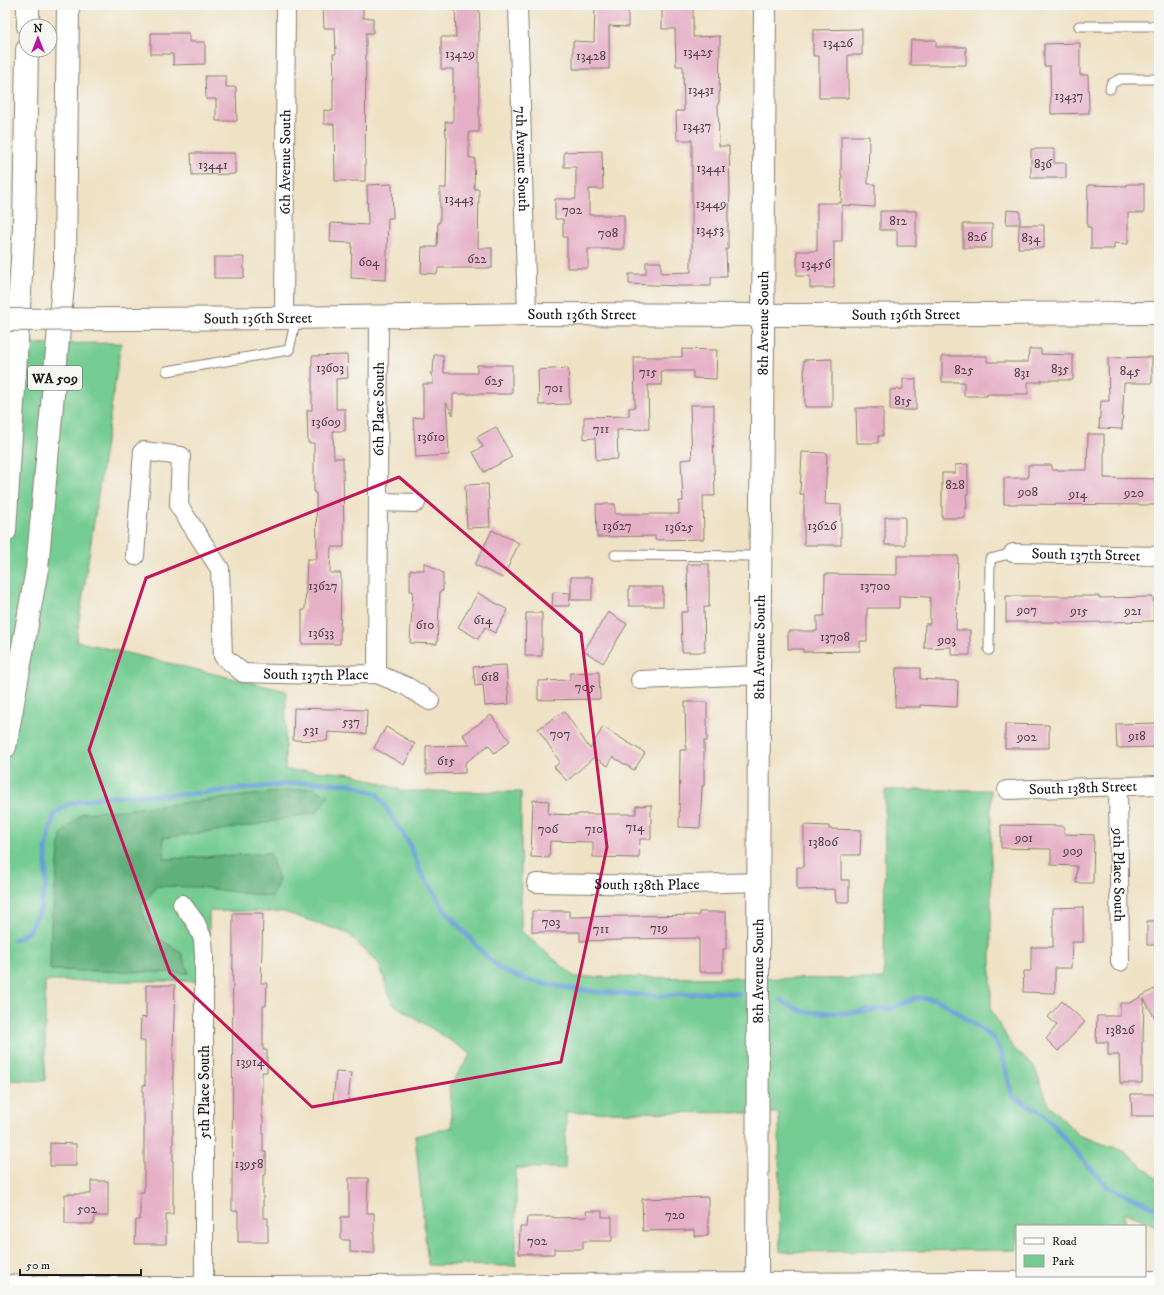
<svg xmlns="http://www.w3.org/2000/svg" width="1164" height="1295" font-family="'IM FELL DW Pica',serif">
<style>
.green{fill:#75cc92;stroke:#487457}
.forest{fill:#60b07c;stroke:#3e664c}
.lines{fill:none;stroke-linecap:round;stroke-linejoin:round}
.stream{stroke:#669fd5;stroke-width:5}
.building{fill:#e5afc6}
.service-casing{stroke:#867e70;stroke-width:11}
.minor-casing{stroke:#867e70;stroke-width:20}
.tertiary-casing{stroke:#867e70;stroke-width:24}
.motorway-casing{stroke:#867e70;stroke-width:24}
.service{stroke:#fff;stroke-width:9}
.minor{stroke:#fff;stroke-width:18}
.tertiary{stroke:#fff;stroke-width:22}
.motorway{stroke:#fff;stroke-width:22}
.tertiary-bridge-casing{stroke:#867e70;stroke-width:24;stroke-linecap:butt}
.tertiary-bridge{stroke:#fff;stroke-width:22}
.marked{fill:none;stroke:#c2185b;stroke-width:3;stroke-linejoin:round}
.labels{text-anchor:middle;stroke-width:4;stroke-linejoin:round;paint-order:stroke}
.number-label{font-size:13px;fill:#4e4146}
.shield{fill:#f6f6f2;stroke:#5d5d5c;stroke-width:1}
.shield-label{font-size:14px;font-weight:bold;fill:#1c1c1c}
.street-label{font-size:15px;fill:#1c1c1c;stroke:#f6f6f2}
</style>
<rect width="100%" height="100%" fill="#f6f6f2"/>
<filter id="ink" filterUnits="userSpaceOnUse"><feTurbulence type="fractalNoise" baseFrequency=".025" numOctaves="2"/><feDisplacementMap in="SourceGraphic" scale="8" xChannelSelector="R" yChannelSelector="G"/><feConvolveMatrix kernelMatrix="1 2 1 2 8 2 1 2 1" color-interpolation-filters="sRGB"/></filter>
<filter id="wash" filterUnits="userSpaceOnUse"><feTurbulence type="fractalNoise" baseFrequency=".012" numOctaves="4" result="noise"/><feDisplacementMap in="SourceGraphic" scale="16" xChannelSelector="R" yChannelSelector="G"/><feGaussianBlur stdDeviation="0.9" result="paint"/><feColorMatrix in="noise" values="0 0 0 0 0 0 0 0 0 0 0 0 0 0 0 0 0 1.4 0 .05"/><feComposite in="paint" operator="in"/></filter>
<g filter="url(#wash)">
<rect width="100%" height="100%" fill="#efe1c4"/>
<path class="green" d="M121,343l-45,298 210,50 -1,79 45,2 23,2 51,17 117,1v139l54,46 309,2 1,-189h106v220l22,38 21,18 15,39 29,30 46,16 35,29v47l-34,-15 -1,14h-107v24l-237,2 -1,-139 -213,-1 -1,56h-49v98l-88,-1 -13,-129 37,-9 -3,-40 22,-33 -79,-51 -13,-39 -32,-31 -63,-21 -75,-1v70h-164v100l-40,-1v-736z"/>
<path class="forest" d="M312,788l17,8 -12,16 -62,13 -92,13 2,21 105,-6 9,27 -7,17 -74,-10 -41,-1 -16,21 10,27 30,18 8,21 -139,-3 1,-45 10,-91 21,-21 41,-3z"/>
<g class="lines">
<path class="stream" d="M5,268c5,16 2,30 2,46
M5,349l1,-25
M14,940l14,-8 11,-20 7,-25v-39l8,-34 15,-10 32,-7 91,-3 118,-12 41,2 26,10 33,51 10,26 25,39 37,42 18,17 26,11 36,7 37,5 61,4 56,-4 23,2
M781,1000l11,7 13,5 41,1 47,-5 23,-10 18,1 13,6 46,33 8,14 12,45 29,15 47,55 19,20 51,22"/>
</g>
<g id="blocks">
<path class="building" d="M323,5h40v13h10v15h-7l-1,148h-30l-1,-57h-10v-14l9,1v-33h1l-1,-24h3l-1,-26h-11z
M455,5h24l1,26h-1v101h-10v26h6l-1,31h5l-1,59h14v20h-54l-1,6 -16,-1 1,-26h15l1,-25h2v-34h6l1,-52h-1l-1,-14h8v-53h-12v-32h15z
M604,5h24v22l-19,-1v43h-36v-28l21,1 1,-35h9z
M662,5h31v32l27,-1 -1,67h-1l1,43h10l1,47 -1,20h-1v36h-2l1,28h-16v9h-32l-50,-2v-10h17v-12h15v11l30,-1v-15h1v-117h-15l-1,-29h8l-1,-45h-7l-1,-37h-13z
M862,29v26h-14v43h-29v-42h-6v-26z
M151,33h38v9h16v22l-32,1v-11h-22z
M911,40h25v7h30v18h-56z
M1080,43v32h8l1,38 -38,1 -1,-48h-6v-22z
M205,76h21v11h10l1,34h-21v-22h-10z
M841,136h28l-1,48h7v23l-33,-2v36h-8v47h-24v-12h-13v-25h20v-48h24l1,-28h-1z
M1031,149h23v14h12v15h-35z
M602,151l1,38h-14v26h35v34h-36v19h-21v-31h-4v-18h-8v-20h21v-32h-12v-15z
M191,153h44v21l-43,1z
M392,184l1,34h-5l-2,62 -35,-2 1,-35 -22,-1 1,-19 37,2 -1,-40z
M1127,184h17v29h-16v31l-14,-1v6h-23v-22h-4l1,-42 39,1z
M1007,210l13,1v13h-14z
M880,211h36v35h-19v-16h-17z
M963,224h29v24h-29z
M1019,225h25v23h-26z
M214,257h30v21h-30z
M682,349l35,1 -1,29 -23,-1v-7h-32l1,14h-14l1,44 -32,1 1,29 -22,1 -1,-22 -11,1v-22l45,-1v-8l6,-1 -1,-50h48z
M1029,349h12v5l32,1v25h-32v2h-13v12h-41v2h-23v-14h-22v-26h45v6h41z
M347,355l1,23 -12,1v30h9v22h-12l1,27h9l1,89h-13l-1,26h11l-1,71h-38v-34h3l2,-51h10l-1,-66h-2v-50h-6l-1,-33h5v-54z
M434,355h9l1,18h33v-8h35v29h-59v21l-7,-13 3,53 -33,2 -3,-39 10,-1v-33h10v-6l-3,-5h3z
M1152,357v26h-28l-2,46 -23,-1 2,-27h8l-1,-43z
M832,359v48h-27l-1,-47z
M568,368l2,36 -31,1 -1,-35z
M903,379h13v31h-26v-20l13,-1z
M690,405h24v31h-1l2,60h-12l1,43 -49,1v-4l-58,1 -1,-33h19v10h64v-13h4l-2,-41 11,-1z
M856,408h27v28h-5v7h-21z
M496,427l16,30 -28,15 -11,-20 10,-5 -6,-10z
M1088,434h16v44l55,1v26l-155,-1v-26h24v-13h24v5h35z
M802,452l25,1 -2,51 16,1v40h-37v-51h-4z
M968,464v30h-2l1,14h-2v10h-23v-45h13v-8z
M488,484l2,43 -23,1 -2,-43z
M885,517h20v28h-20z
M492,530l27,13 -16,35 -28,-13z
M897,556h61l-2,74h14v25h-19v-8l-27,1 1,-24h5v-27l-31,-1v12h-32v33h-7v10l-57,1v-3h-15v-18h29v-15h7l1,-42 72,1z
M424,562l19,11v18h-3l-3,53 -27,-1 3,-52h-3v-21h14z
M687,564h22v43h-5l1,45h-23l-1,-40h7z
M571,577h21v23h-21z
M629,587h34v19h-34z
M553,592l17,1 -1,13h-17z
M478,593l30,17 -13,23 -10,-6 -7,12 -20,-12z
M1006,596h93v2l54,-1 1,24 -95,2v-1h-53z
M608,612l19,12 -24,39 -19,-12z
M526,613h16v43h-17z
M506,665l3,39 -24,2 -2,-21 -8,1 -2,-19z
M896,668h24v11l38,2 -1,26 -37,-2v2h-25z
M599,672l1,27 -62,1v-19l32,-1v-7z
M685,702h22v39h-3v45h-2l-2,42 -21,-1 1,-77h6z
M294,708l73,2 -1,24 -38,-2 -1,9 -34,-1z
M564,711l26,38 13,-22 42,26 -11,17 -21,-13 -5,9 -14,-9 -27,24 -13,-14 6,-5 -22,-33z
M491,715l19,26 -16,12 -5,-8 -24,18v10l-39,1v-28l44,-1 -7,-10z
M1158,723v24l-41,1 -1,-24z
M1005,724l44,1v23h-44z
M386,727l29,17 -11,21 -30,-17z
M533,800l16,1 -1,13 30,1v-1h58v-8l15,-1v34h-11l-1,19 -46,-1v-15l-43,-1 -1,17 -18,-1z
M804,825l25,1v3l32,1 -1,25h-19v25h8v22h-13l-1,-13 -38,1v-23h7z
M1001,825l63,1v8l30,1 -1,48h-17l1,-17 -26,-1v-16l-50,-1z
M1083,907v35h-11l-1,26h-16v25l-32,-1 1,-21h7v-24h22v-39z
M532,911h37v6l130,-2v-3h27v37h-3v23h-24v-34l-77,1v1l-42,1v-9h-48z
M233,913h30l-2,70h6l-1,23h-3v44h4v22h-5v45h1v35h3v23h-3v43h5v24h-30v-31h-6z
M1147,921h12v24h-12z
M146,985h29l-2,62v167h-7v30h-31l1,-24h4v-28h4v-80h-1v-27h2v-44h-5l1,-24 5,1z
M1154,989l5,8v28l-15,-26 -1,43h-1v41h-22l-1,-28h-11v-13h-12l1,-26h23v-13h10z
M1062,1001l23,21 -27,29 -12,-12 11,-14 -9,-8z
M336,1072l15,1 -3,29 -15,-1z
M1131,1094h28v22h-27z
M50,1143l26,1v22h-26z
M349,1178h19l-1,35h7v40l-24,-1v-12h-9v-23h8z
M91,1181h17v35h-14v8h-29v-30h26z
M708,1197v39h-14v-6l-51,1 -1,-32z
M586,1211h16v6h10v24h-29v8h-29v5h-35l1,-27h6l1,-10h27v1l33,-1z"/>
</g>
</g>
<g filter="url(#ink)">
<use href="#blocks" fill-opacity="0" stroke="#867e70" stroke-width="1"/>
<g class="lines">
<g class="service-casing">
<path id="service" d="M1079,26h80
M1110,89l1,-5 9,-5h39
M167,371l122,-21 7,-32
M615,555l145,1
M989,650l1,-91 23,-6"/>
</g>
<g class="minor-casing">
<g id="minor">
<path id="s1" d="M518,5l9,309"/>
<path id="s2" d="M284,318l2,-313"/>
<path d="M379,502l37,1"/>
<path id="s3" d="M1013,553l146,3"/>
<path id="s4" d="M135,556l8,-105 38,5 -2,50 41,63 3,87 20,17 78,2 56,-1 29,12 24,15"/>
<path id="s5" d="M377,674l2,-358"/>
<path d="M640,680l119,-5"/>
<path id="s6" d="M1118,787l2,175"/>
<path id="s7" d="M1007,790l152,-5"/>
<path id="s8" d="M536,883l122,2 101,-3"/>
<path d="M182,904l14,19 7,16 1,17v329"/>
<path d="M5,1284l47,2h228l283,-3 596,-3"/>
</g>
</g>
<g class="tertiary-casing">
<g id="tertiary">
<path id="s9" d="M127,319l157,-1 243,-4 266,1 366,-2"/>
<path id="s10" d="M757,1290l2,-615 4,-336 2,-334"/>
</g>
</g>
<g class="motorway-casing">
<path id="motorway" d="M28,26v-21
M5,531l19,-303 3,-178
M5,747l32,-178 28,-306 3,-258"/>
</g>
<use href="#service" class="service"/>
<use href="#minor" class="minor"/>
<use href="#tertiary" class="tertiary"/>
<use href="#motorway" class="motorway"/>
<g class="tertiary-bridge-casing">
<path id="tertiary-bridge" d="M5,320l122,-1"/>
</g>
<use href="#tertiary-bridge" class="tertiary-bridge"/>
</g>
</g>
<path class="marked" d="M399,477l182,156 26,214 -46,215 -249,45 -142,-134 -81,-223 57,-172z"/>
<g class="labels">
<g class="number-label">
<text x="838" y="47">13426</text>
<text x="698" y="56">13425</text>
<text x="460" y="58">13429</text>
<text x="591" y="60">13428</text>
<text x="701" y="94">13431</text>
<text x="1069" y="100">13437</text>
<text x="697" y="130">13437</text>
<text x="1043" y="168">836</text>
<text x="213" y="169">13441</text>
<text x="711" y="172">13441</text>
<text x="459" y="203">13443</text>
<text x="711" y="208">13449</text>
<text x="572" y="214">702</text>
<text x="898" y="225">812</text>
<text x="710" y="234">13453</text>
<text x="608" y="237">708</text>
<text x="977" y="241">826</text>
<text x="1031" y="242">834</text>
<text x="477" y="263">622</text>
<text x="369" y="266">604</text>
<text x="816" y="268">13456</text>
<text x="330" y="372">13603</text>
<text x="1060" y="373">835</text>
<text x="964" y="374">825</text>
<text x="1130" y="375">845</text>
<text x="648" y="376">715</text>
<text x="1022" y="377">831</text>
<text x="494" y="385">625</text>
<text x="554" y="392">701</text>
<text x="903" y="405">815</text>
<text x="326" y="426">13609</text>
<text x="601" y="433">711</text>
<text x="431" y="441">13610</text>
<text x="955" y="489">828</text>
<text x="1028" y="496">908</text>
<text x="1134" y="497">920</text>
<text x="1078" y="498">914</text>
<text x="617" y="530">13627</text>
<text x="822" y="530">13626</text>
<text x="679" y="531">13625</text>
<text x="323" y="590">13627</text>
<text x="875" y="590">13700</text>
<text x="1027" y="614">907</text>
<text x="1079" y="615">915</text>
<text x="1133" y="615">921</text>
<text x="483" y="624">614</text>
<text x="425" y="629">610</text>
<text x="321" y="637">13633</text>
<text x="835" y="641">13708</text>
<text x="947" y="644">903</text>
<text x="490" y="681">618</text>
<text x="585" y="691">705</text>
<text x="351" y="726">537</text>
<text x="311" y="734">531</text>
<text x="560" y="738">707</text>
<text x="1137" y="740">918</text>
<text x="1027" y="741">902</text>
<text x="446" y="765">615</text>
<text x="635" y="831">714</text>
<text x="548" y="833">706</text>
<text x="594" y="833">710</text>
<text x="1024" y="842">901</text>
<text x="823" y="846">13806</text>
<text x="1073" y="855">909</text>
<text x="551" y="926">703</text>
<text x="659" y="932">719</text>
<text x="601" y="933">711</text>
<text x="1120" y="1034">13826</text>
<text x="250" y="1066">13914</text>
<text x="249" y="1168">13958</text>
<text x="87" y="1213">502</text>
<text x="675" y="1219">720</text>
<text x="537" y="1245">702</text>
</g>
<rect class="shield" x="28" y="366" width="54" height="24" rx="3"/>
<g class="shield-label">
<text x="55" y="383">WA 509</text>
</g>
<g class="street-label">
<text dy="5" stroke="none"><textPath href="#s1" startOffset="154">7th Avenue South</textPath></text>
<text dy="5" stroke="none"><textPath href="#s2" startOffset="156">6th Avenue South</textPath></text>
<text dy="5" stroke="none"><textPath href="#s9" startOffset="455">South 136th Street</textPath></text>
<text dy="5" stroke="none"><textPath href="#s9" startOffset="779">South 136th Street</textPath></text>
<text dy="5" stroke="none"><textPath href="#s9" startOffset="131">South 136th Street</textPath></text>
<text dy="5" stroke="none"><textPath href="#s10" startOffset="967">8th Avenue South</textPath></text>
<text dy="5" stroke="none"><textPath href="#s5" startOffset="265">6th Place South</textPath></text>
<text dy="5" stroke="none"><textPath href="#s3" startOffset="73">South 137th Street</textPath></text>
<text dy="5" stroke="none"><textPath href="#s10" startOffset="643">8th Avenue South</textPath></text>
<text dy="5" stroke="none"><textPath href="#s4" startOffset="455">South 137th Place</textPath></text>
<text dy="5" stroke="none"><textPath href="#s7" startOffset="76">South 138th Street</textPath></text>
<text dy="5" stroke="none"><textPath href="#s6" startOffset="88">9th Place South</textPath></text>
<text dy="5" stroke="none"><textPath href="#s8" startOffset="111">South 138th Place</textPath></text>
<text dy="5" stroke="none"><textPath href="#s10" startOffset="319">8th Avenue South</textPath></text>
<text transform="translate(204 1092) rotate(-90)" y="5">5th Place South</text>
</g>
</g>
<rect width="1164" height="1295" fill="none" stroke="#f6f6f2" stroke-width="20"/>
<rect x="1016" y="1225" width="130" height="52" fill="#f6f6f2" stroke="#9f9f9c"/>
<rect x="1024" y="1238" width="20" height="6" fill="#ffffff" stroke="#9f9f9c"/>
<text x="1052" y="1245" font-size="12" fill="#1c1c1c">Road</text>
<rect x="1024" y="1255" width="20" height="12" fill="#75cc92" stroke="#9f9f9c"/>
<text x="1052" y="1265" font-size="12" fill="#1c1c1c">Park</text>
<g transform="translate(38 38)"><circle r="19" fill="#f6f6f2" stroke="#9f9f9c"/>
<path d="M0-3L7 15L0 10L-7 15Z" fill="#b5179e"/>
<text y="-6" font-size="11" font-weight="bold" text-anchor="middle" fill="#1c1c1c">N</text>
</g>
<path d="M20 1269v6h121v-6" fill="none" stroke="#1c1c1c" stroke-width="2"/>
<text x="26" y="1269" font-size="12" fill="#1c1c1c" stroke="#f6f6f2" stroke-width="3" paint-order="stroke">50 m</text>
</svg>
